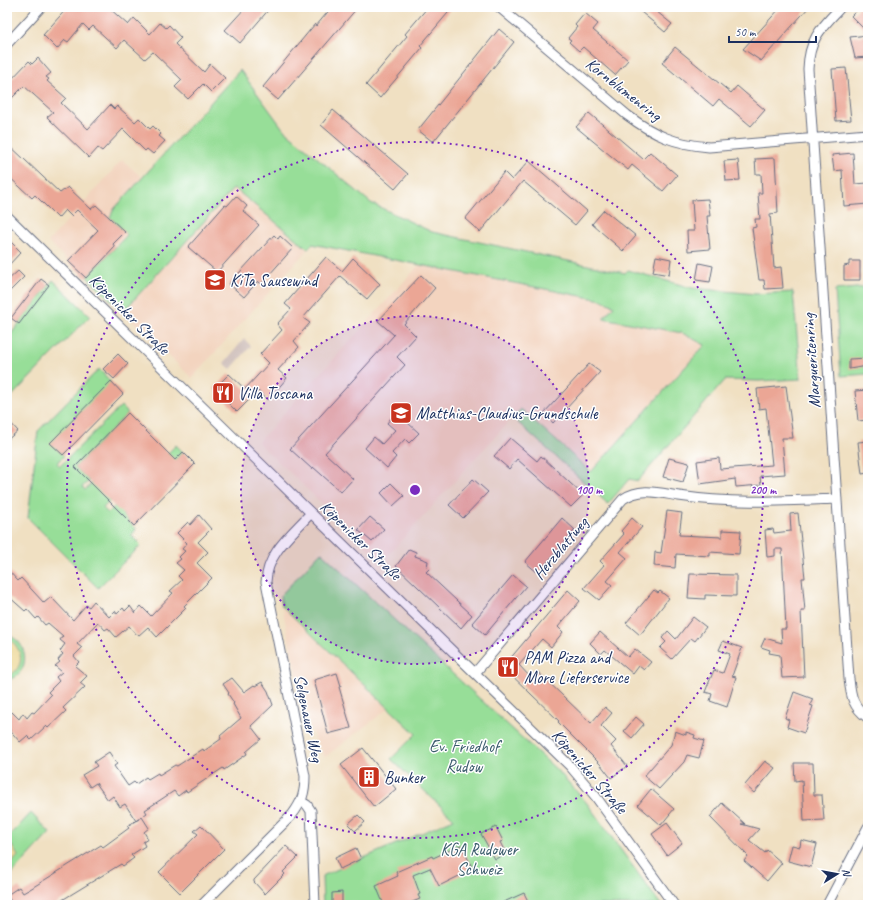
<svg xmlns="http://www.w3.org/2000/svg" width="875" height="912" font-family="Caveat,sans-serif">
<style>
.built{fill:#f3d4bf}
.industrial{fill:#cfc0bb}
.green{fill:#97de98;stroke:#59867b}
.sand{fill:#eeda9e;stroke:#84847e}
.building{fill:#eba695}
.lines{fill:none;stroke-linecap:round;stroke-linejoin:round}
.street-casing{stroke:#666d81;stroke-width:11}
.street{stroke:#fff;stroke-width:9}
.ring{fill:none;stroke:#7b2cbf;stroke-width:2;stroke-dasharray:2 4}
.labels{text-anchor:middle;stroke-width:3;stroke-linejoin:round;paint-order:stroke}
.street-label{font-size:17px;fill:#1b2f5e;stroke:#fff}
.poi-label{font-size:17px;fill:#1b2f5e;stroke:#fff;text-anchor:start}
.park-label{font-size:17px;fill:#3a5b6c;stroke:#fff}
.centre{fill:#7b2cbf;stroke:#fff;stroke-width:2}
.ring-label{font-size:12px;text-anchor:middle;font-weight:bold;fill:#7b2cbf;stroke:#fff;stroke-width:3;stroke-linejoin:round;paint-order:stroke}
</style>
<rect width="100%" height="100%" fill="#fff"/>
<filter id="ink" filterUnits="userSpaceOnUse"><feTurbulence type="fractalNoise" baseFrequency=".025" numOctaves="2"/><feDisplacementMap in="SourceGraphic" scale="8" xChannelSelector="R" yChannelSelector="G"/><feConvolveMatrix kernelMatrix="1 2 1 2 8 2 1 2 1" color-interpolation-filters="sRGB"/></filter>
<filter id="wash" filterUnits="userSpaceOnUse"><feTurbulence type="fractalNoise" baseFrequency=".012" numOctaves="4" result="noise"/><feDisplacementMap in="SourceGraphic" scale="16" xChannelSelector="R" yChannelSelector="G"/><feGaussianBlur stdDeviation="0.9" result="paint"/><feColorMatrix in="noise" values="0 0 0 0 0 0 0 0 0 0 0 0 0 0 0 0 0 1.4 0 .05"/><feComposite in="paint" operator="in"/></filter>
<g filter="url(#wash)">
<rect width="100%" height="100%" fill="#f0e0c2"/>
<path class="built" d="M122,160l21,18 -29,31 14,26 -42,43 -38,-36z
M234,188l74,61 -116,129 -69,-66z
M419,265l183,35 12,6 -10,12 78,15 23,12 -114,127 -71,-63 -138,153 -124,-120z
M282,606l107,102 -64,49 -10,-17 -12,-33z"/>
<path class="industrial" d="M244,339l7,7 -20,23 -7,-6z"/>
<path class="green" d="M240,70l44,60 87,73 61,29 193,41 3,-3 64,18 64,6 37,-2 8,87 -42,2 -34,-1 -87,101 -9,-2 -21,25 -95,-86 8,-9 70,63 114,-127 -23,-12 -79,-15 11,-12 -12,-6 -290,-56 -4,5 -74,-61 -111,124 -36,-35 40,-42 -17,-18 4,-8z
M53,280l37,36 -83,85v-62z
M868,287v87l-27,2 -6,-86z
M99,369l12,13 -60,61 13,13 -7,7 3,3 61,-60 7,7 -53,54 14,14 -7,6 3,3 59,-61 7,6 -53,54 12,12 -7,7 5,5 68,-68 7,7 -61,62 14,15 -5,6 10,10 -43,43 -70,-70 10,-87z
M321,552l238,220 27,30 75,103h-338l-1,-29 132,-57 -63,-60 25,-25 -134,-128 -2,-10z
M7,635c23,6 24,40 0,45z
M31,813l19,20 -43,46v-40z"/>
<path class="sand" d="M7,638c17,10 19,30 0,39z
M12,846l6,10 -11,12v-19z"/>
<g id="blocks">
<path class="building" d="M68,7h40l20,18 6,-7 16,16 10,-11 6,5 3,-3 12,13 -6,6 29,28 6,-8 15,14 -14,14 -8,-8 -15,15 -13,-12 7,-7 -29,-28 -8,7 -21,-19 -7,8 -24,-22 -4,4 -6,-6 -15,18 -3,-2 -8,9 -14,-14z
M246,7h25l-31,36 -15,-13z
M332,7h26l-80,93 -15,-13 52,-63 1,2z
M428,7h25l-33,39 2,2 -42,50 -14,-13 41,-49 -2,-2z
M635,7h16l21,17 -7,8z
M781,7h28l-48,54 -18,-12z
M860,7h8v26l-17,-17z
M585,13l13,11 -5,6 35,30 -13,15 -32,-28 -4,4 -10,-9 2,-2 -3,-2 9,-11 -2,-2z
M499,29l15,13 -81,100 -15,-12z
M868,35v22l-13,1 -5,-21z
M675,47l56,46 6,-7 28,24 -14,16 -32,-27 -6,7 -51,-43z
M38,58l13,15 -5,4 3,2 -2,2 19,17 -5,5 27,26 22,-24 4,4 3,-3 18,16 4,-4 11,11 3,-3 8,8 -2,2 6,5 -12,13 -6,-5 -2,2 -22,-22 -21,22 -4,-3 -9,10 -42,-41 6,-5 -29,-26 -17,17v-19l22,-23 3,3z
M846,68l5,52 -15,1 -4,-52z
M333,110l75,64 -13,15 -74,-64z
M589,113l54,46 7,-7 27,23 -14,16 -31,-26 -4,5 -52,-43z
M7,143l53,50 8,-6 23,22 5,-4 29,27 -12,12 2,3 -29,31 -18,-17 30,-31 -21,-20 -6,6 -6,-6 -7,8 -23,-23 -3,3 -25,-23z
M853,153l2,31 13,-1v21l-24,2 -2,-36 -8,1 -2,-16z
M775,158l3,55 -8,1 4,54 7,-1 2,21 -18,1 -1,-9h-5l-7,-52 4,-1 -1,-8h5l-2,-26h4l-1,-19h-5l-1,-15z
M738,160l2,20 -14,1 -2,-20z
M529,161l58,50 -12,14 -52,-44 -43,51 -15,-13 39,-47 8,8z
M236,196l11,10 -4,5 16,14 -42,47 -29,-25 37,-42 2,1z
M708,199l2,17h-3l3,33 -22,2 -1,-20h7l-2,-31z
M604,210l32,26 -13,15 -31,-27z
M274,235l4,4 2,-3 13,12 -32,36 -3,-3 -14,16 -15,-13z
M7,238l14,14 -14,15z
M656,256l15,3 -2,16 -16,-3z
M326,257l16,14 11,-13 27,26 -13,15 -27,-23 -37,42 7,5 -16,18 5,6 -21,23 9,8 -19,22 -10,-9 -21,21 -23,-23 15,-15 16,15 24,-26 -9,-9 22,-24 -5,-6 14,-15 -6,-5z
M849,261h11v19h-16v-14l5,-1z
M699,263l14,3 -3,16 -14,-2z
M18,271l6,6 -17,17v-13z
M421,275l14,13 -31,36 12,12 -19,21 8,8 -80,88 28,26 -12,13 -28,-25 -1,2 -22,-20 104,-114 -16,-14z
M41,279l8,6 -30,39 -8,-6z
M118,354l10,10 -14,15 -11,-10z
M868,358v8l-19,3v-10z
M589,364l11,8 -47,51 -9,-10z
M111,381l12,13 -60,61 -13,-12z
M786,386l7,52h-11l3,36 -25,2 1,9 -25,2 -1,-8 -35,5 -3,-23 22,-3 1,11 52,-4 -6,-57 -7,1 -2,-20z
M868,390v30l-10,1 -3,-30z
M396,412l23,21 -10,10 -4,-4 -13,14 4,4 -9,11 -22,-20 9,-11 8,7 13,-14 -8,-7z
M128,413l47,47 8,-8 12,12 -61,62 -59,-59z
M7,419l11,12 -11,9z
M510,438l27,23 4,-5 42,39 -12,12 -54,-48 -8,10 -15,-13z
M868,441v32l-6,1 -4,-32z
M669,458l20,5 -6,19 -20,-5z
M473,479l15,13 -25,26 -14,-13z
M391,483l13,13 -11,10 -12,-13z
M667,511l15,2 -3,22 43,2v-7l19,1 -2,23 -29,-2v4l-34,-2 -1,14 -21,-2 1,-14 6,1z
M798,513l7,65h-3l3,33h-4l3,66 -22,1 -2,-23 -11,-2 1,-3 -9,-3 4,-9 17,5 -1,-14h5l-4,-80h-7v7l-8,1 -2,-27 8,-1 1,4 17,-2 -1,-17z
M199,515l12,14 -13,13 10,10 -11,11 15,15 -28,28 2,2 -29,29 -9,-10 -10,9 -9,-10 -13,11 -8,-9 -3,2 -7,-8 -21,22 5,4 -8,8 5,6 -4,4 12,10 -7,7 5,4 -22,21 3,3 -18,17 -2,-2 -15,14 -4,-4 -7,6 -13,-15v-10l5,-5 7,7 4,-6 4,5 5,-6 2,1 17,-18 -3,-3 11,-11 -3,-4 6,-5 -7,-6 5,-4 -2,-2 5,-6 -3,-3 5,-7 -5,-4 3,-4 -15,-13 -3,2 -7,-8 -2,2 -9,-10 -2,2 -18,-16v-26l11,12 3,-3 23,25 7,-6 22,23 13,-15 3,2 5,-6 15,16 6,-6 2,3 6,-6 2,3 5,-5 5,7 6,-7 10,10 22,-23 -3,-2 12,-11 -4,-4 6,-6 -8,-7 5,-4 -2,-2 6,-6 -3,-2 5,-6 -10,-10 11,-11 2,3z
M370,517l14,12 -12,13 -14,-12z
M562,518l13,12 -37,43 -13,-11z
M632,518l10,9 -22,25 7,6 -20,23 5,4 -13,15 -15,-12 20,-23 -4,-4 24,-27 -3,-3z
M409,549l7,3 -1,4 13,5 -1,6 2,2 -3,3 46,43 -11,13 -65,-62z
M690,574l46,1v21l-31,-1v4l-17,-1z
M513,575l13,11 -41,49 -13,-12z
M568,590l12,11 -22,26 5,5 -12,15 -9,-8 -23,26 12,13 6,-7 54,52 14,-16 7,6 -11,13 15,15 -5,5 16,20 -16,12 -10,-13 -43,-43 1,-1 -56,-54z
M654,590l4,3 2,-2 9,7 -29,37 -14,-12z
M693,617l13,10 -11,14 -4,-3 -19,21 -12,-11 6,-6 -4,-4 6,-7 8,8z
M600,632l28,25 7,-8 16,13 -7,8 -5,-4 -6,8 -28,-24 -4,4 -11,-11z
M723,641l19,7 -10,28 4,1 -9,30 -17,-6 2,-7 -7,-2 9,-22 9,3 7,-19 -11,-4z
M337,673l4,13 -2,1 12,41 -23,6 -14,-54z
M232,678l12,14 10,-7 1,1 7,-4 6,9 5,14 -22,21 10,13 -15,13 1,2 -23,16 -1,-2 -36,24 -1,-2 -8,6 -4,-5 -29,19 2,3 -11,8 -11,-17 -5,3 -7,-11 -5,4 -12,-17 -6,4 -8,-12 15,-9 -3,-4 15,-10 8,12 -3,2 14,20 6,-4 2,2 10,-7 2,2 10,-6 1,2 16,-10 2,1 26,-17 1,2 17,-12 -1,-3 21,-18 -8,-14 1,-1 -6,-9 1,-1 -6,-9z
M794,692l19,7 -3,6 3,1 -9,27 -17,-6 2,-7 -4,-2z
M636,717l8,7 -12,14 -8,-7z
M675,731l11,4v-3l9,3 -1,3 10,3 -5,17 -12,-3 -3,7 -25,27 -15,-13 27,-31z
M363,748l33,41 -22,18 -33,-42z
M765,761l10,7 -21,25 -9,-8z
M794,763h19l1,32h8l2,25 -20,1 -2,-41 -7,1z
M651,789l23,20 -13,16 -23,-20z
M722,803l23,21h-4l18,5 -10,11 16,13 2,-3 15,13 -15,18 -23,-20 4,-5 -38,-39z
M358,815l7,7 -10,9 -7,-7z
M142,817l7,11 -5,4 4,7 -5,3 2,4 -14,9 3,3 -11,8 -2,-2 -67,41h-41l-6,-10 12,-8 4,6 7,-4 71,-44 2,2 26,-19 -2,-2z
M667,823l15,20 -15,12 -15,-21z
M201,825l23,24 -44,44 -21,-21 39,-38 -4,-3z
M496,827l7,14 -3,1 6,12 -11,5 -14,-25z
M801,840l16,4 -6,23 -23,-6 4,-16 8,2z
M461,845l12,24 -34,17 -9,-18 -17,7 7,19 -2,1 2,4 -15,6h-21l-8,-19 22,-10 -2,-4 36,-16 1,2z
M286,846l12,11 -15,15 2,2 -20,20 -11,-12v-2z
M356,848l5,11 -21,10 -5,-11z
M342,892v13h-10v-12z
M524,893l4,8 -9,4h-22z"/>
</g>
</g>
<g filter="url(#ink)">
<use href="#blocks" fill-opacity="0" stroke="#666d81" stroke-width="1"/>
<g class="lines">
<g class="street-casing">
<path id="street" d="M499,7l128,108c28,21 48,29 82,32l159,-13
M841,7c-20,21 -32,32 -33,62l41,610c2,18 4,28 19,39
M7,44l34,-37
M7,216l563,550 26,31 78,108
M475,673l148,-174c18,-12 36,-6 56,-3 53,8 104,5 158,3
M302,802l5,3 4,6 4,94
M202,905l90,-90c10,-13 13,-22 13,-39l-39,-194c1,-29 26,-48 44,-68
M827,905l41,-78"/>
</g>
<use href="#street" class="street"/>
</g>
</g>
<circle cx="415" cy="490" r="174" fill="#7b2cbf" fill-opacity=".12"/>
<g class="ring">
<circle cx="415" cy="490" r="174"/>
<circle cx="415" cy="490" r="348"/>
</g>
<defs>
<g id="school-square" transform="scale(1.15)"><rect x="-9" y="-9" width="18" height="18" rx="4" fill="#c8321e" stroke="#fff"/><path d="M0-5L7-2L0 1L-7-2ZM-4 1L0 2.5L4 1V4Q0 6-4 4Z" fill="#fff"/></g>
<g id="restaurant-square" transform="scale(1.15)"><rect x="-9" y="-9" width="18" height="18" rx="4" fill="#c8321e" stroke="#fff"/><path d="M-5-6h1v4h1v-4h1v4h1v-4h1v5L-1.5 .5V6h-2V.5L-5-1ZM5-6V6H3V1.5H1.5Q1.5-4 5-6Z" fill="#fff"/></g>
<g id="building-square" transform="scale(1.15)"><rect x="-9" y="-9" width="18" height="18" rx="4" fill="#c8321e" stroke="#fff"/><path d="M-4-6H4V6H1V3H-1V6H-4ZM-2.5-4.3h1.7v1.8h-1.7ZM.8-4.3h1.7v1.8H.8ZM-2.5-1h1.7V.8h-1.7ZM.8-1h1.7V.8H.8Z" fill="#fff"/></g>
</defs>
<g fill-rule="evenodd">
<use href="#school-square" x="215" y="280"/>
<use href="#restaurant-square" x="223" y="393"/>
<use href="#school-square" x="401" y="413"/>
<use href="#restaurant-square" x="508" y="667"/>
<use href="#building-square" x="369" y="777"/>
</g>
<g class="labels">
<g class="street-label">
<text transform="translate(624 89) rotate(38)" y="6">Kornblumenring</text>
<text transform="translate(130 314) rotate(45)" y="6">Köpenicker Straße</text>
<text transform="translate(811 361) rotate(-94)" y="6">Margueritenring</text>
<text transform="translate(361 540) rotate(44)" y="6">Köpenicker Straße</text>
<text transform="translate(560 548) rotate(-50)" y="6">Herzblattweg</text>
<text transform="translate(309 718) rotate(78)" y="6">Selgenauer Weg</text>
<text transform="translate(590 771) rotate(49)" y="6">Köpenicker Straße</text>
</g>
<g class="poi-label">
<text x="230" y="286">KiTa Sausewind</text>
<text x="238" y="399">Villa Toscana</text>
<text x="416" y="419">Matthias-Claudius-Grundschule</text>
<text x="524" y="663">PAM Pizza and<tspan x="524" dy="20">More Lieferservice</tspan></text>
<text x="384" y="783">Bunker</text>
</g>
<g class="park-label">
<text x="464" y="752">Ev. Friedhof<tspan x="464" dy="20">Rudow</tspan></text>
<text x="479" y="855">KGA Rudower<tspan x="479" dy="20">Schweiz</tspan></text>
</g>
</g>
<circle cx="415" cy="490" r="6" class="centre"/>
<g class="ring-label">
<text x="589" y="494">100 m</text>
<text x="763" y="494">200 m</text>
</g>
<rect width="875" height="912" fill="none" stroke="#fff" stroke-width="24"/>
<g transform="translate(837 874) rotate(79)" stroke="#ffffff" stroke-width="3" paint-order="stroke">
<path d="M0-3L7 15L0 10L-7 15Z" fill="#1b2f5e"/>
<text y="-6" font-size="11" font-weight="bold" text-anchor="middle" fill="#1b2f5e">N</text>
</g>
<path d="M729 36v6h87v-6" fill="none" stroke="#1b2f5e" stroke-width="2"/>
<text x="735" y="36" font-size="12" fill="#1b2f5e" stroke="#ffffff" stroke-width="3" paint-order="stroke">50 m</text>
</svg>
